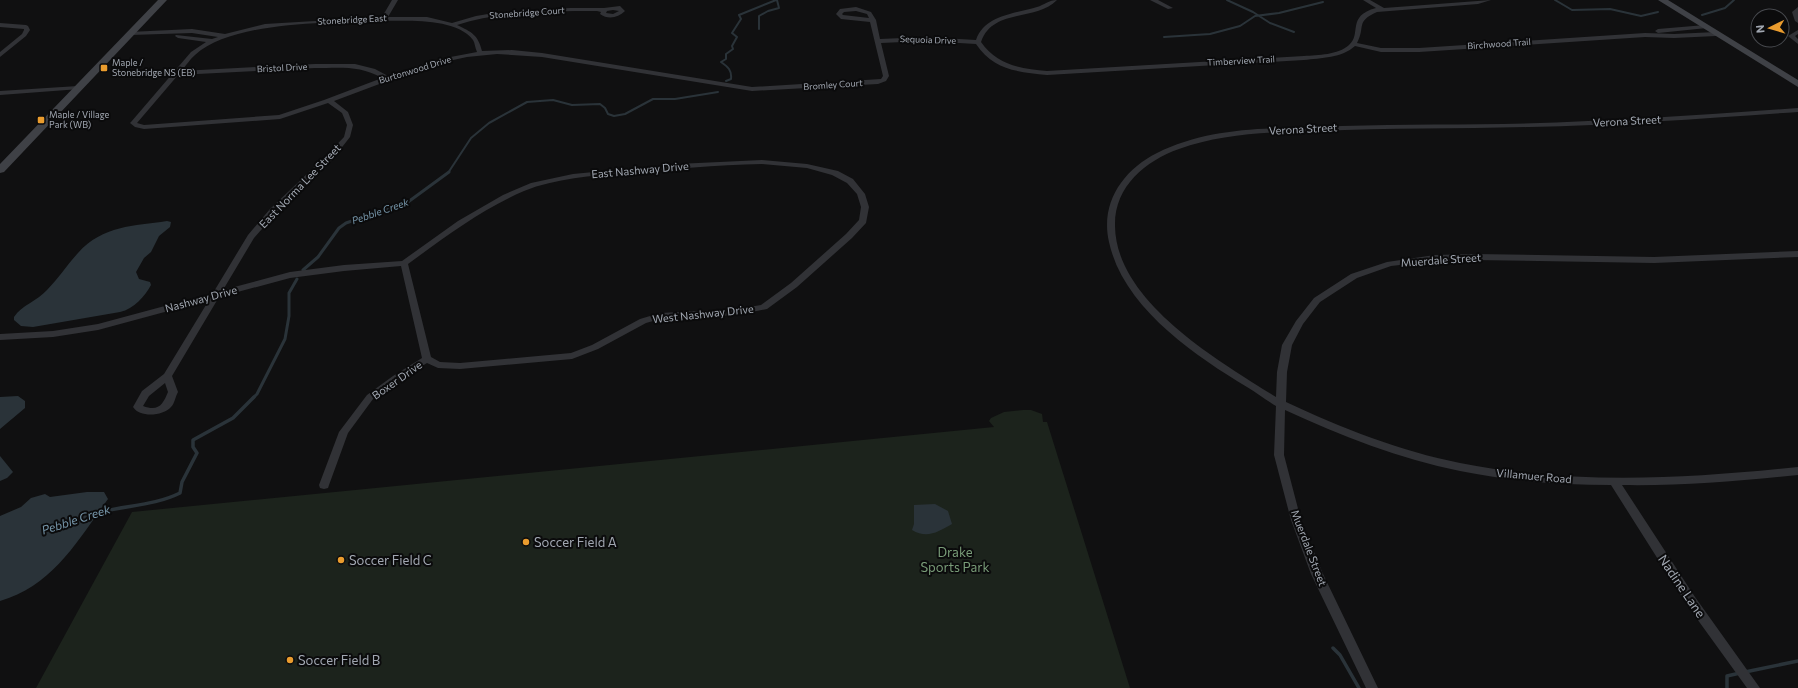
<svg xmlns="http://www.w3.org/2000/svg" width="1798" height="688" font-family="Commissioner,sans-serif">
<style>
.green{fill:#1c231c}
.water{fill:#2a3339}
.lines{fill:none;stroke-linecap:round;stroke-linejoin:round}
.stream-far2{stroke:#2a3339;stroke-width:2}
.stream-far1{stroke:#2a3339;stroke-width:3}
.stream{stroke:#2a3339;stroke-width:3.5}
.street{fill:#313236;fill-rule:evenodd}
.secondary{fill:#3f4146;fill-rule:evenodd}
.poi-dot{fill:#ea9c2e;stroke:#0b0b0c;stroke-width:1.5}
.labels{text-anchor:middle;stroke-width:4;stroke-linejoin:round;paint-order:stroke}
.far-street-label{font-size:9px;fill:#a1a7b1;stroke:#0b0b0c}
.far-poi-label{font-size:9px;fill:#a1a7b1;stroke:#0b0b0c;text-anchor:start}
.far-water-label{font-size:10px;font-style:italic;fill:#7898ac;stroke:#0b0b0c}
.street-label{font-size:11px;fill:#a1a7b1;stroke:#0b0b0c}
.water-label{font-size:12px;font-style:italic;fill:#7898ac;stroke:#0b0b0c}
.near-poi-label{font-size:13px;fill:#a1a7b1;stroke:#0b0b0c;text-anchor:start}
.near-park-label{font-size:13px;fill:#799c78;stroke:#0b0b0c}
.near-street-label{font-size:13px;fill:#a1a7b1;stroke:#0b0b0c}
</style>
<rect width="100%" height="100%" fill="#101011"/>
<path class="green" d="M1023,410h8l11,4 1,8h4l83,266h-1094l96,-176 862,-85 -5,-6 2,-3 13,-6z"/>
<path class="water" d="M167,221l4,1 -1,5 -11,9 -8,16 -7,6 -8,14 3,7 11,3 1,3c-6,11 -17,24 -31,27l-87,15 -12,-1 -7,-6v-3c8,-12 23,-16 33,-27 11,-11 20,-25 31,-37 25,-28 56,-27 89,-32z
M18,396l7,5v7l-25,21v-32z
M0,456l13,16 -6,6 -7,3z
M87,492h17l4,7c-30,41 -55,87 -108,102v-85l21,-9 10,-9 14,-4 5,3z
M935,504l13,7 4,13c-14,8 -25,15 -40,6l2,-6v-19z"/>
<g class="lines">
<path class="stream-far2" d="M1227,0l26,12 17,11 24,9
M1555,0l17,10 38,-1 31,7 17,-4
M1702,15l23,-7 9,-8
M759,29v-13l9,-5 11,-3 -2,-8
M1164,37l46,-3 30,-8 15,-10 24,-3 44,-11
M726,81l5,-2c1,-9 -3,-12 -10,-17l5,-3v-5l7,-5 -1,-3 5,-9 -5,-4 9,-14 -2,-4 37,-15
M448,173l23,-35 18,-15 38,-21 26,-2 19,5 28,-1 5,4 3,6 6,2 11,-2 28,-15h22l43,-7"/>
<path class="stream-far1" d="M303,270l15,-13 21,-29 7,-5 62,-21 41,-30
M253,398l4,-4 28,-55 4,-23v-23l8,-14"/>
<path class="stream" d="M97,513c28,-8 57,-7 83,-20l2,-11 15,-29 -4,-6v-7l40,-22 21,-21
M1333,648l7,7 19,33
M1745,672l53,-11
M1727,688v-12l13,-3"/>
<path class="street" d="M392,0h6l-10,17h39l25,6 24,-7 24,-4 70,-4h34l16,-2 5,5c-7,7 -17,9 -25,3l1,-2 -4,-1c-45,0 -97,0 -140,14 15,7 21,10 25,26l30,-1 30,3 210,34 129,-8 2,-3 -13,-54 -29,-3 -5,-5 4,-5 16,-2 15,5 5,8 4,19 45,-2 51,3c9,-25 38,-26 61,-33 7,-2 12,-7 20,-7 -22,22 -64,8 -76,42 16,23 40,27 66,29l257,-15c14,-1 34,-1 45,-11 13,-11 -3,-29 27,-37l-13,-8h7l14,8 107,-8 -13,4 -101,8c-22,10 -11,14 -20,31l24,5h38l226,-15 29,1 42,-2 3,2 -3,2 -42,2 -29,-1 -226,15h-38l-26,-6c-13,12 -34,12 -51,14l-257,15c-29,-3 -54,-5 -71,-31l-51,-3 -44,2 8,33 -3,5 -8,3 -126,7 -210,-34 -45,-3 -30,3 -23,5 -46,15 -64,24 14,11 5,13 -3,12 -18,23 -56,53 -22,25 -31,52 67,-18 54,-7 58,-4 56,-40 45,-26 28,-12 42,-9 104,-10 85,-4 45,4 31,7 15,8 12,15 4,13 -3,16 -14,15 -55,49 -30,22 -30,6 -77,4 -14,4 -48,26 -26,10 -112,10 -22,-1 -11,-5 -28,17 -26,19 -25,34 -19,52 -1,3 -4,1 -4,-1 -1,-3 20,-53 28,-37 26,-19 29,-18 -21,-92 -57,5 -54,7 -71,19 -47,79 6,16c-3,5 -3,11 -7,15 -8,9 -31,11 -38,0l9,-16 22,-17 45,-74 -111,30 -45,7 -53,3v-6l53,-3 45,-7 115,-31 35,-58 22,-26 56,-53 18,-19 3,-12 -5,-12 -14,-10 -48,16 -136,10 -9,-2 -5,-4 1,-1 60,-70 15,-10 -28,-4 -3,-2 1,-1 36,4 6,-2 -26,-4 -61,2 -3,-2 1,-1 63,-3 33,5 40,-10 117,-7zM613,10l6,1 -6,3 -7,-1 1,-2zM856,11l11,3 2,4 -26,-3 -1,-1 2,-2zM384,21c25,0 72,-3 89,19 2,3 2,8 4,12l-37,7 -52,17 -13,-7 -20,-5h-40l-134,7c5,-5 9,-12 14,-16 39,-35 138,-32 189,-34zM315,68c25,0 45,-3 67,10l-58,22 -45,15 -135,10 -7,-2 41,-48zM762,164l45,4 25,7 15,8 10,11 4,13 -2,13 -13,14 -55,49 -30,22 -24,4 -77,4 -20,6 -48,26 -21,8 -111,10 -20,-1 -9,-5 -23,-93c37,-27 74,-55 116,-73 32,-13 68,-15 101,-18 46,-4 91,-8 137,-9zM165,383l3,9c-5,12 -9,20 -25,14l6,-10z
M1150,0h8l15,8 -5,1z
M1798,7v16l-3,-2 -3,-9z
M0,23l26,2 2,1 2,4 -4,6 -26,21v-5l22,-18 2,-4v-1l-24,-2z
M1705,25l2,1v2l-49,5 -3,-2 3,-2z
M1798,30v4l-3,2 3,3v5l-10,-8z
M78,86l2,1v2l-80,6v-4z
M1798,108v4c-90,6 -179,13 -269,15 -70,2 -140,1 -210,4 -46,1 -96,2 -140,18 -34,12 -65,38 -64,77 1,76 104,135 161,171l1,-25 5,-27 14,-24 18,-23 37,-24 36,-12 48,-7 39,-1 180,3 144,-6v6l-144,6 -180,-3 -39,1 -44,5 -34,12 -37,24 -17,22 -11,21 -5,27 -1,30c55,26 114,49 174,61 111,22 226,16 338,4v8c-58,6 -117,11 -176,10l73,112 65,91h-13l-60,-83 -76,-120c-50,0 -101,-4 -151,-14 -60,-12 -119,-35 -175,-61l-1,45 17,65 22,54 55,114h-12l-55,-114 -20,-54 -17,-65 2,-49c-10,-6 -19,-13 -29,-19 -53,-32 -124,-80 -138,-145 -9,-39 14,-72 48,-89 49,-25 108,-25 162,-26 61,-3 123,-2 184,-3 99,-2 197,-9 295,-16z"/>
<path class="secondary" d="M158,0h9l-163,172 -4,1v-9z
M1658,0h10l130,80v7z"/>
</g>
<g class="poi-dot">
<rect x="100" y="64" width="8" height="8" rx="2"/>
<rect x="37" y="116" width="8" height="8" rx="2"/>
<circle cx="526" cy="542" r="4"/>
<circle cx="341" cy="560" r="4"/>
<circle cx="290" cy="660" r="4"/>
</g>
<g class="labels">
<g class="far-street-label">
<text transform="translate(527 13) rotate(-4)" y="3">Stonebridge Court</text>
<text transform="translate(352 20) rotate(-3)" y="3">Stonebridge East</text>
<text transform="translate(928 40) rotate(2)" y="3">Sequoia Drive</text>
<text transform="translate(1499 44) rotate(-4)" y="3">Birchwood Trail</text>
<text transform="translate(1241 61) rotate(-3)" y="3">Timberview Trail</text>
<text transform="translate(282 68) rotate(-3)" y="3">Bristol Drive</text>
<text transform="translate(415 70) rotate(-17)" y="3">Burtonwood Drive</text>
<text transform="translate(833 85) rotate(-4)" y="3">Bromley Court</text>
</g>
<g class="far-poi-label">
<text x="112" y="66">Maple /<tspan x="112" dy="10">Stonebridge NS (EB)</tspan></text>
<text x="49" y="118">Maple / Village<tspan x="49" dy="10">Park (WB)</tspan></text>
</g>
<g class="far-water-label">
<text transform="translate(380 211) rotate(-19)" y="4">Pebble Creek</text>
</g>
<g class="street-label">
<text transform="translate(1627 121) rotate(-3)" y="4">Verona Street</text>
<text transform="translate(1303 129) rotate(-3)" y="4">Verona Street</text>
<text transform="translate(640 170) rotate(-5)" y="4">East Nashway Drive</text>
<text transform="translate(300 186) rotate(-46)" y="4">East Norma Lee Street</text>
<text transform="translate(1441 260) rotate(-4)" y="4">Muerdale Street</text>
<text transform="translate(201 299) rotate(-15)" y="4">Nashway Drive</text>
<text transform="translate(703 314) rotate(-6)" y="4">West Nashway Drive</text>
<text transform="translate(397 380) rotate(-35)" y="4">Boxer Drive</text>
<text transform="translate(1534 476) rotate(5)" y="4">Villamuer Road</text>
<text transform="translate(1309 548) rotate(69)" y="4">Muerdale Street</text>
</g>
<g class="water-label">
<text transform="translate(76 520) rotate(-18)" y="4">Pebble Creek</text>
</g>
<g class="near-poi-label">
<text x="534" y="547">Soccer Field A</text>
<text x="349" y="565">Soccer Field C</text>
<text x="298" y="665">Soccer Field B</text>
</g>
<g class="near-park-label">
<text x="955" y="557">Drake<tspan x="955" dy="15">Sports Park</tspan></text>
</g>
<g class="near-street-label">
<text transform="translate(1682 586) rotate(56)" y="5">Nadine Lane</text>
</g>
</g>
<g transform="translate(1770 28) rotate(265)"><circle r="19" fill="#0b0b0c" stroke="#47494e"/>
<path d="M0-3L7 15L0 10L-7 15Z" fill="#ea9c2e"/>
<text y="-6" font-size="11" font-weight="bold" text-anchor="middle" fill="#a1a7b1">N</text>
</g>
</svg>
